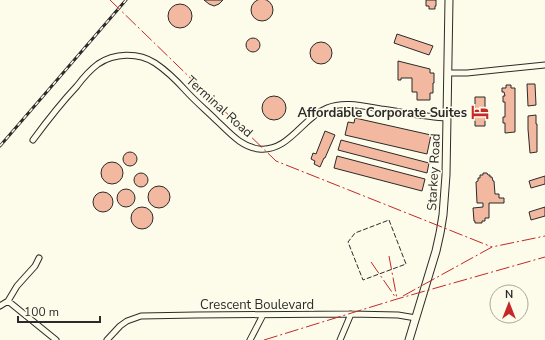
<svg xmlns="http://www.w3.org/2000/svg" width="545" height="340" font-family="'Nunito Sans',sans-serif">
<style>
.building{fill:#f2b8a0;stroke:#2b2b2b}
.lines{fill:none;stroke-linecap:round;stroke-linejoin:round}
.street-casing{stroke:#2b2b2b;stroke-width:7}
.secondary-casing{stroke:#2b2b2b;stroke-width:9}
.street{stroke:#fdfbea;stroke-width:5}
.secondary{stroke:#fdfbea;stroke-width:7}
.rail-casing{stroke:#2b2b2b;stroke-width:3}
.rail{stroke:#fdfbea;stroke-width:1.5;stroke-dasharray:4.5;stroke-linecap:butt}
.fence{stroke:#2b2b2b;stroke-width:1;stroke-dasharray:5 2;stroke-linecap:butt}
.power{stroke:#c62828;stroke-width:1;stroke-dasharray:14 3 2 3;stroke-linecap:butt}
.labels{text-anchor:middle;stroke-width:3;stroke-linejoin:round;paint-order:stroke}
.street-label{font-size:13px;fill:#2b2b2b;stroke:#fdfbea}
.poi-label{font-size:13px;font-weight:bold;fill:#2b2b2b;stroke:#fdfbea;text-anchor:end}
</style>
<rect width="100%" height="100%" fill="#fdfbea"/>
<path class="building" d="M251 10a11 11 0 1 1 22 0a11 11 0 1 1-22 0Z
M204,0h19l-4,4 -5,2 -5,-2z
M426,0h10v6h-1v3h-6v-3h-3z
M168 16a12 12 0 1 1 24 0a12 12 0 1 1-24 0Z
M397,34l36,12 -4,9 -35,-12z
M246 45a7 7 0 1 1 14 0a7 7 0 1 1-14 0Z
M310 53a11 11 0 1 1 22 0a11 11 0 1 1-22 0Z
M398,61l32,8v4h4v10h-1v10h-3v7h-13v-8h-5v-14h-11v2h-3z
M527,84h8l1,21 -8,1z
M506,85h5v3h4v44l-10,1v-10h-2v-6h2v-15h-2v-6h2l-1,-4h-2v-4h4z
M262 108a12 12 0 1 1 24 0a12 12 0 1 1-24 0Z
M475,97h10v29h-10z
M536,115v9h1v28l-7,1 -2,-24v-13z
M355,118l76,17 -4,19 -82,-19 3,-13 6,1z
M325,131l10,4 -10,23h-1l-4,9 -6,-3 1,-3 -4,-2 2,-6 3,1z
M341,140l88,23 -2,10 -89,-23z
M123 159a7 7 0 1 1 14 0a7 7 0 1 1-14 0Z
M337,156l88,23 -3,12 -88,-23z
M101 173a11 11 0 1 1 22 0a11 11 0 1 1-22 0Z
M134 180a7 7 0 1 1 14 0a7 7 0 1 1-14 0Z
M483,173h4l1,2h2v2h2l1,4h1l1,13h4v4h5v5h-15v15h-4v3h-3v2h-7v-2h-1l-1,-13 10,-1v-4h-6l-1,-21 2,-1v-3h2v-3h3z
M545,176v8l-14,4 -2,-7z
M148 197a11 11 0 1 1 22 0a11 11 0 1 1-22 0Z
M117 198a9 9 0 1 1 18 0a9 9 0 1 1-18 0Z
M93 202a10 10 0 1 1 20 0a10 10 0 1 1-20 0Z
M545,207v9l-14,4 -2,-8z
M131 218a11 11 0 1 1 22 0a11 11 0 1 1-22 0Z"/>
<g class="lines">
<g class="street-casing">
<path id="street" d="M448,73h19l78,-8
M33,140c14,-19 28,-37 44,-54 6,-8 13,-16 21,-22 16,-11 40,-12 57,-1 12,8 22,18 31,28 10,11 21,20 31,30 12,11 24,26 42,28 30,3 43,-31 68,-41 17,-7 36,-2 54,1 22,3 44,8 66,9
M8,301l48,39
M0,306l8,-5 9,-15 18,-20 4,-8
M107,340l13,-14 7,-5 14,-5 55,-1 155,-1 47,1 18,3
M250,340l13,-25
M340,340l11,-26"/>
</g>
<g class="secondary-casing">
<path id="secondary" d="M409,340l27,-89 4,-18 3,-18 3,-40 3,-175"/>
</g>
<use href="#street" class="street"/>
<use href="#secondary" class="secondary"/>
<g class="rail-casing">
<path id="rail" d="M0,146l126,-146"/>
</g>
<use href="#rail" class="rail"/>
<path class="fence" d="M389,220l17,44 -43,16 -15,-38 7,-9z"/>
<path class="power" d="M110,0l166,161 216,86
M389,256l8,43
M371,262l25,36
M403,296l89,-49 53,-11
M264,340l133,-41 148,-42"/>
</g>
<defs>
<g id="hotel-bare" transform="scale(1.38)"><path d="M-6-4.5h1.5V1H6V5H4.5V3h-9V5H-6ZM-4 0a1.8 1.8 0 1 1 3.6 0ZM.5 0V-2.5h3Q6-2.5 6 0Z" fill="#c62828" stroke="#fdfbea" stroke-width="2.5" paint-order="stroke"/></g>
</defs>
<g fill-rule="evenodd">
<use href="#hotel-bare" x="480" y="112"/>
</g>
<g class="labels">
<g class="street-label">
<text transform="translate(220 106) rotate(42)" y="5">Terminal Road</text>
<text transform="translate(433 172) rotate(-87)" y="5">Starkey Road</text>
<text x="257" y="309">Crescent Boulevard</text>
</g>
<g class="poi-label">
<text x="467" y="117">Affordable Corporate Suites</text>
</g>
</g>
<g transform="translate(509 304)"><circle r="19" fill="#fdfbea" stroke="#a9a89e"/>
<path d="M0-3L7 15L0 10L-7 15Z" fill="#c62828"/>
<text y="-6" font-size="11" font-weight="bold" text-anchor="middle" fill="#2b2b2b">N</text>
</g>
<path d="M18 316v6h82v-6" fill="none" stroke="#2b2b2b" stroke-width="2"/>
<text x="24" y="316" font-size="12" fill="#2b2b2b" stroke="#fdfbea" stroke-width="3" paint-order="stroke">100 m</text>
</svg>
